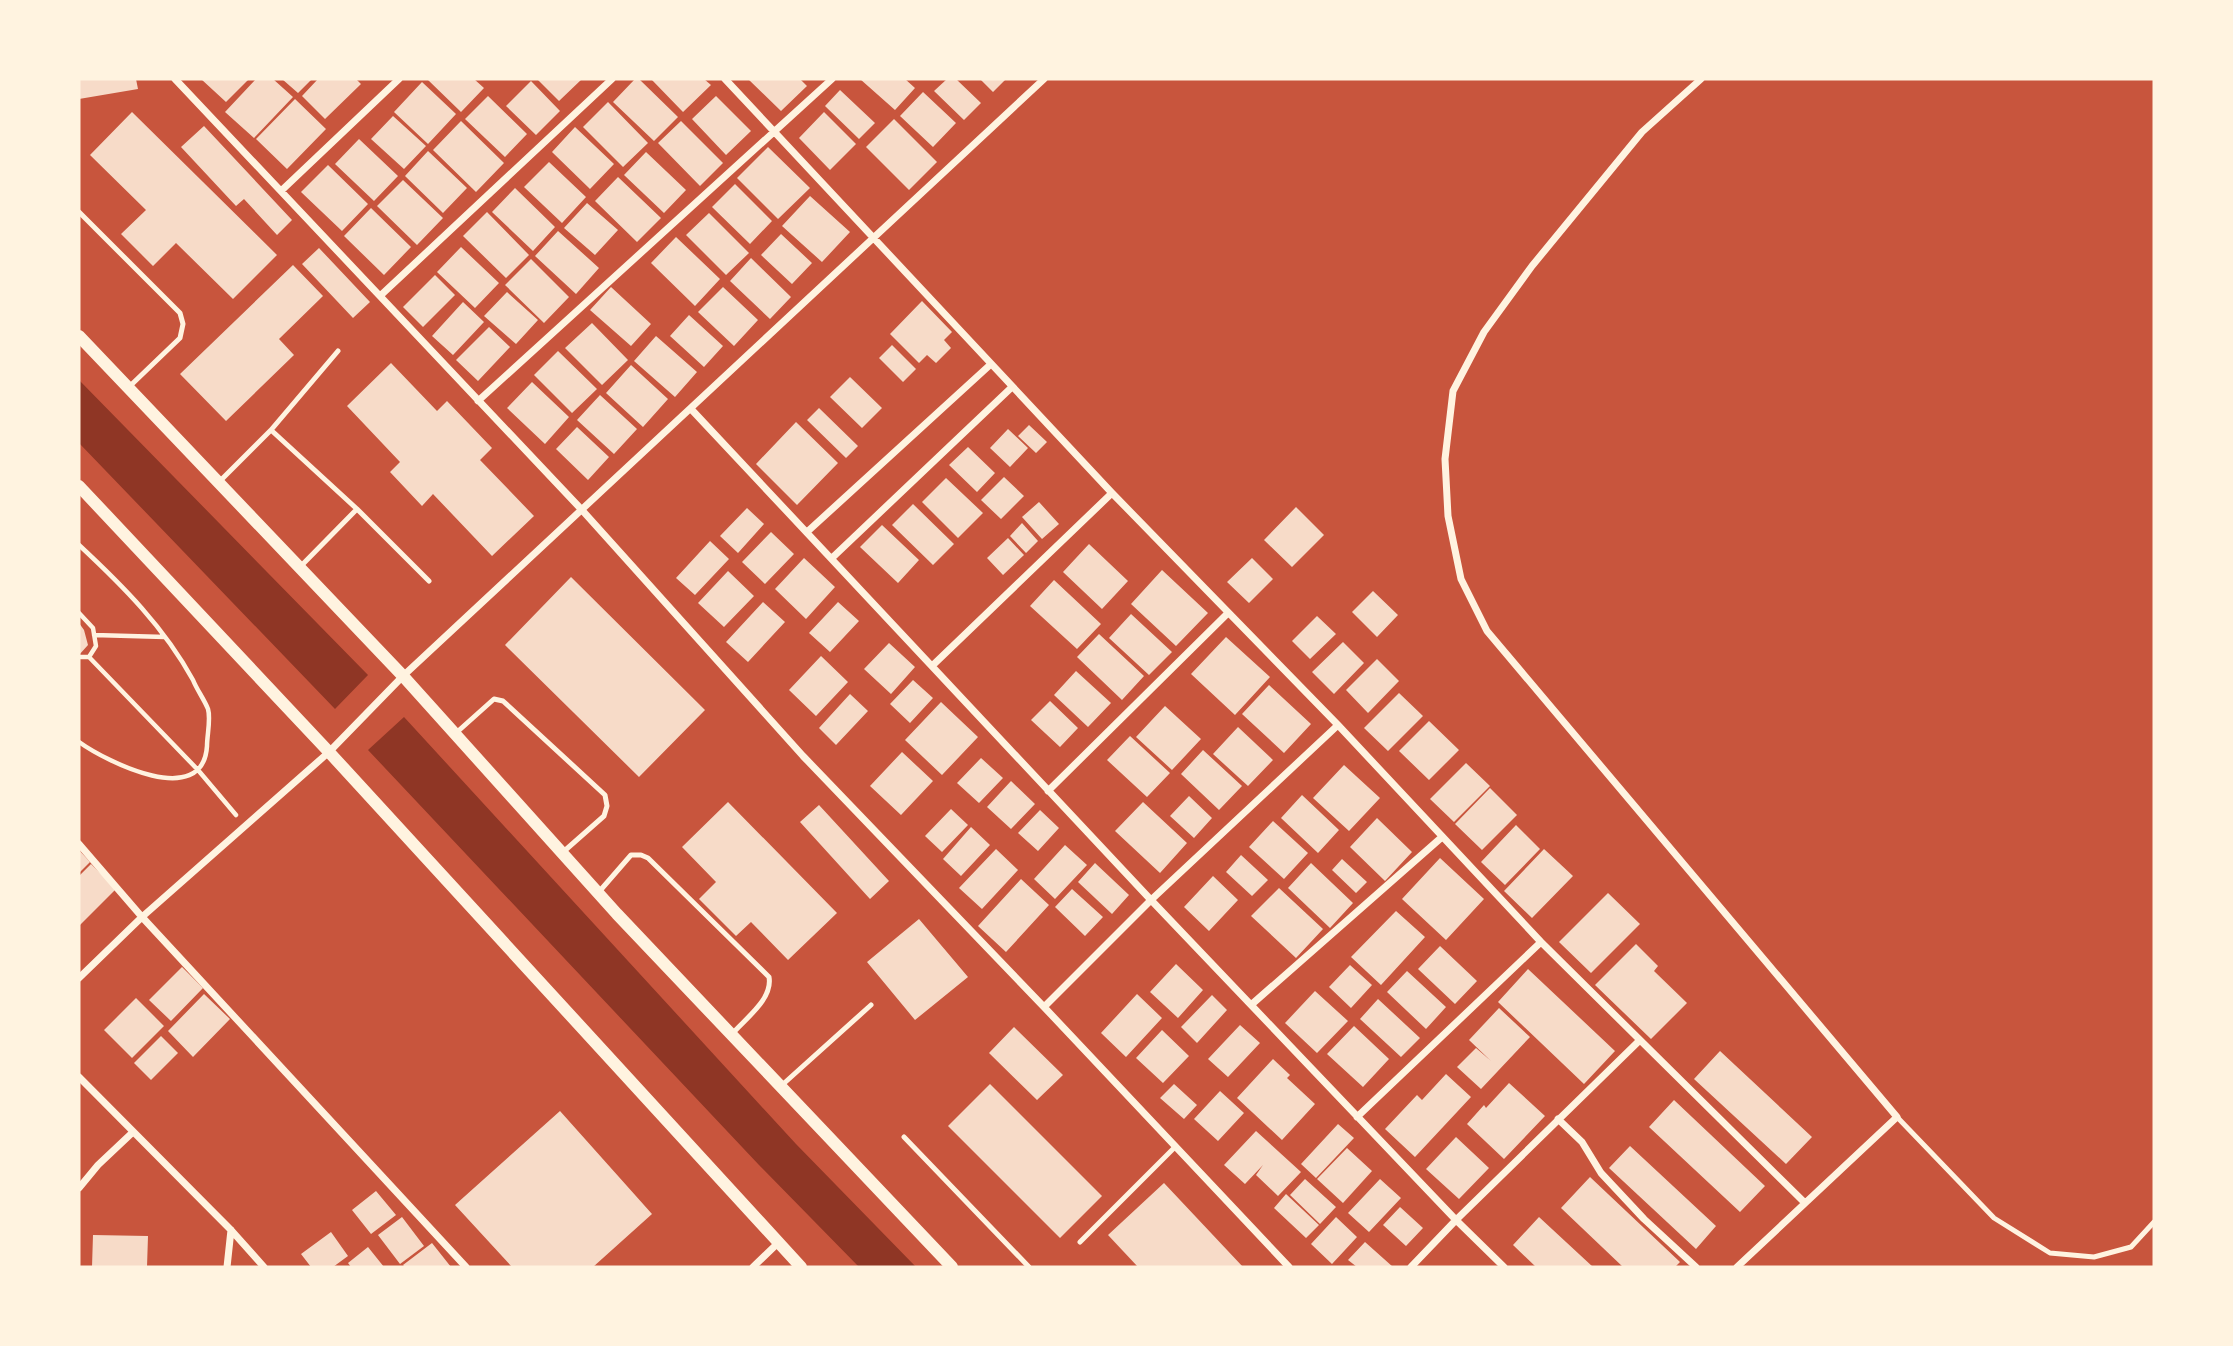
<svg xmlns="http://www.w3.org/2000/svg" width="2233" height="1346" font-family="'PT Sans Narrow',sans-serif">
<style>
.water{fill:#8f3625}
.building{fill:#f7dbc8}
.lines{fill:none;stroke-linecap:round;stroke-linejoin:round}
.path{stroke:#fff3e0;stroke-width:4.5}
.service{stroke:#fff3e0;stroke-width:5}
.minor{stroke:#fff3e0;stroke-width:7}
.tertiary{stroke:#fff3e0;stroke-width:12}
</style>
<rect width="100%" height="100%" fill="#c8553d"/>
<path class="water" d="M79,380l289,295 -33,34 -256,-266z
M404,717l392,427 120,123h-57l-100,-102 -391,-415z"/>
<path class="building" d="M79,79h57l2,10 -59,10z
M201,79h48l-23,23z
M256,79h17l20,18 -39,41 -29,-26z
M282,79h30l-14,14z
M318,79h38l5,5 -36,35 -23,-23z
M427,79h47l10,9 -23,24z
M537,79h45l-23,22z
M635,79h4l39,38 -24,24 -41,-39z
M651,79h53l7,6 -28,27z
M748,79h52l7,7 -26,25z
M860,79h45l10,9 -20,22z
M947,79h9l25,24 -17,17 -30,-29z
M980,79h26l-13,13z
M531,81l29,30 -24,24 -30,-29z
M422,82l34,32 -28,30 -34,-32z
M840,90l35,33 -16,16 -34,-33z
M923,92l33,31 -23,24 -33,-31z
M488,96l39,38 -22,23 -40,-38z
M716,96l35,35 -25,24 -34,-36z
M295,99l31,30 -39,40 -31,-30z
M608,102l40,41 -25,24 -40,-40z
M132,112l145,143 -44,44 -57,-56 -23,23 -32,-32 25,-24 -56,-55z
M824,112l32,32 -26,26 -31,-32z
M393,116l33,30 -22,23 -33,-30z
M894,119l43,43 -28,28 -43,-43z
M461,121l43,42 -28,29 -43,-42z
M681,121l42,42 -23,23 -42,-43z
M204,126l88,94 -15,15 -33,-36 -8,7 -55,-59z
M575,127l39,37 -24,25 -38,-37z
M359,139l39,37 -24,25 -39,-37z
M768,147l42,41 -32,31 -41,-41z
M428,151l39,37 -24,25 -38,-37z
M646,152l40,38 -22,23 -40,-38z
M549,162l37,35 -24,26 -38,-36z
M328,165l40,39 -26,27 -41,-39z
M618,177l43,41 -24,24 -42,-41z
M403,180l40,38 -26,27 -40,-39z
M735,184l37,37 -22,23 -38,-37z
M515,188l40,39 -22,24 -41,-39z
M810,196l40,36 -28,30 -40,-36z
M587,203l31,27 -23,25 -31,-27z
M371,208l40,39 -27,28 -40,-39z
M487,212l42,43 -23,23 -43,-42z
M709,213l40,40 -23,22 -40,-40z
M558,231l41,37 -23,26 -41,-38z
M781,234l31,29 -20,21 -31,-29z
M676,237l44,42 -25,27 -44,-43z
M461,247l38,36 -24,25 -38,-36z
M319,248l51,54 -17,16 -51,-54z
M751,258l40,39 -21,22 -40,-38z
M531,259l38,38 -25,26 -39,-38z
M293,265l30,31 -44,43 15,16 -68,66 -46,-47z
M435,275l20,20 -32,32 -20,-20z
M611,287l40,37 -20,22 -41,-36z
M723,287l35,33 -24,26 -36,-34z
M507,292l31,28 -22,24 -32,-28z
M922,301l30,31 -8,8 7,8 -15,15 -9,-8 -8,8 -29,-29z
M463,302l21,20 -31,33 -21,-19z
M689,315l34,31 -19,21 -34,-31z
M592,323l36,37 -26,25 -37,-37z
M489,327l21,20 -32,34 -22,-21z
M656,336l41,36 -22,25 -41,-36z
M892,345l24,24 -13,13 -24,-24z
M558,351l39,38 -25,24 -38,-38z
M391,363l46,48 10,-10 45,47 -12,12 54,56 -42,40 -59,-62 -11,12 -32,-34 10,-10 -53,-56z
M631,365l37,34 -25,28 -37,-34z
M850,377l32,31 -20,20 -32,-31z
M532,382l37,35 -24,27 -38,-36z
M600,395l37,34 -23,25 -37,-34z
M819,408l39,38 -12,12 -39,-38z
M796,422l42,41 -41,42 -41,-41z
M1029,425l18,17 -11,11 -18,-17z
M577,427l32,30 -21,23 -32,-31z
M1008,429l20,19 -18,19 -20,-19z
M968,447l27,26 -18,19 -28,-27z
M1004,477l20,19 -23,23 -20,-19z
M946,478l37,35 -25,25 -36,-36z
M1039,502l20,22 -17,15 -20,-22z
M913,504l41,40 -21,21 -41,-40z
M1296,507l28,28 -32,32 -28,-27z
M747,508l17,16 -26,29 -18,-17z
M1022,523l16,18 -12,12 -16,-17z
M882,525l37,35 -21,23 -38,-36z
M771,532l23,22 -29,30 -23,-22z
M1008,538l16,17 -21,20 -16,-17z
M710,541l19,18 -34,36 -19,-17z
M1089,544l39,37 -26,28 -39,-37z
M804,558l31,29 -29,32 -31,-30z
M1252,558l21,21 -24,24 -22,-21z
M1162,570l46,43 -32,33 -45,-42z
M728,571l26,25 -30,31 -26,-24z
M571,577l134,133 -66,67 -134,-132z
M1054,580l47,44 -24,25 -47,-43z
M1373,591l25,24 -21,22 -25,-25z
M763,602l22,20 -37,40 -22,-20z
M838,602l21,19 -29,31 -21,-19z
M1131,614l41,38 -23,23 -40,-37z
M1317,616l19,18 -26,25 -18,-18z
M79,623l5,7 4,15 -9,10z
M1099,634l45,42 -22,24 -45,-43z
M1226,637l44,40 -35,38 -44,-41z
M1343,642l21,21 -30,31 -22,-22z
M889,643l26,24 -24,27 -27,-25z
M821,656l27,26 -32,34 -27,-26z
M1377,659l22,22 -31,32 -22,-23z
M1076,671l35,32 -23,24 -34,-32z
M913,680l20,18 -23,25 -20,-19z
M1269,685l42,39 -27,29 -42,-39z
M1399,693l24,23 -35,35 -24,-23z
M850,694l18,17 -32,34 -17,-17z
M1050,701l28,27 -18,19 -29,-27z
M941,702l37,35 -36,38 -37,-35z
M1165,706l36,33 -29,31 -36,-33z
M1429,721l30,29 -30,30 -30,-29z
M1238,727l35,33 -25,26 -35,-32z
M1130,736l40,37 -23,24 -40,-37z
M1203,750l39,36 -23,24 -38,-36z
M902,752l31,29 -32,34 -31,-29z
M981,758l22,20 -24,25 -22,-20z
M1466,763l24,23 -36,36 -24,-23z
M1344,765l36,33 -31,33 -36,-33z
M1011,781l24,23 -24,25 -24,-22z
M1490,788l27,27 -35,35 -27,-26z
M1302,795l37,35 -21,23 -37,-35z
M1189,796l23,22 -18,20 -24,-22z
M728,802l109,111 -49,47 -37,-38 -15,14 -37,-37 17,-17 -34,-35z
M1143,802l44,41 -27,30 -45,-42z
M819,805l70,76 -19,18 -70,-77z
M951,809l17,16 -26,27 -17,-16z
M1040,810l19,18 -21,23 -20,-18z
M1377,818l35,34 -27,29 -35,-34z
M1273,821l35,32 -24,26 -35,-32z
M1516,825l24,24 -35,36 -24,-23z
M971,827l19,18 -29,31 -18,-17z
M1065,845l22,20 -32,34 -21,-20z
M996,849l22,21 -36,39 -23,-21z
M1544,849l29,27 -41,42 -28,-27z
M79,850l11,12 -11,11z
M1241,855l27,25 -16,16 -26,-24z
M1440,858l44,41 -38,41 -44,-41z
M1342,859l25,23 -11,11 -24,-23z
M1095,863l34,32 -17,19 -34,-32z
M1311,863l42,40 -23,25 -42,-40z
M91,864l25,25 -37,37v-50z
M1213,876l25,24 -29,31 -25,-24z
M1021,879l28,26 -43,47 -28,-26z
M1279,888l44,41 -27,29 -45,-42z
M1072,889l31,28 -18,19 -30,-29z
M1608,893l32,31 -49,49 -32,-31z
M1396,911l29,26 -44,48 -30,-28z
M919,919l49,58 -53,43 -48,-58z
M1636,944l22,22 -4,5 33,32 -36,36 -56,-54z
M1440,946l37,35 -22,23 -37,-35z
M1176,964l27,26 -25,28 -28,-26z
M1350,965l22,20 -21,23 -22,-21z
M182,967l21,21 -32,33 -22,-21z
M1528,969l87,82 -31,33 -86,-82z
M1407,971l39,36 -20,22 -39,-37z
M1315,991l33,30 -31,32 -32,-30z
M204,994l26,25 -37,38 -25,-26z
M1137,994l25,24 -36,39 -25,-24z
M1212,995l15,15 -30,33 -16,-16z
M136,998l28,28 -32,32 -28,-28z
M1378,999l42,39 -19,19 -41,-38z
M1499,1008l31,29 -49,52 -24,-22 19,-19 15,13 -22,-21z
M1240,1025l20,18 -32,34 -20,-18z
M1354,1026l35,33 -26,28 -36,-33z
M1014,1027l49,48 -26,25 -48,-47z
M1162,1030l27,26 -26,27 -27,-25z
M161,1036l17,17 -27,27 -17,-17z
M1720,1051l92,86 -26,27 -92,-85z
M1273,1059l17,16 -3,3 28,26 -33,36 -45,-42z
M1446,1074l25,23 -56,60 -30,-28 32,-34 5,5z
M1509,1083l36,33 -41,43 -37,-35 17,-19 2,3z
M990,1084l112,112 -42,42 -112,-112z
M1174,1084l23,21 -13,14 -24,-21z
M1220,1091l24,22 -26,28 -24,-22z
M1674,1100l91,86 -25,26 -91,-85z
M560,1111l92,103 -59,53h-81l-57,-62z
M1338,1124l16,14 -38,40 -15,-14z
M1256,1131l45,41 -23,24 -22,-21 7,-10 -18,19 -21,-19z
M1456,1137l33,31 -30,31 -33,-30z
M1630,1146l86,80 -20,23 -87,-81z
M1347,1148l25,23 -29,32 -26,-24z
M1590,1177l90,85 -5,5h-52l-62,-59z
M1305,1179l31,28 -16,17 -30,-29z
M1380,1179l21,19 -32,34 -21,-19z
M1164,1183l79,84h-105l-30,-32z
M376,1191l20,24 -25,19 -19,-24z
M1286,1194l33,31 -13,13 -32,-30z
M1400,1207l23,21 -17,18 -23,-21z
M402,1217l22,29 -24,18 -22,-29z
M1336,1217l21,20 -25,27 -21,-20z
M1539,1217l54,50h-57l-23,-22z
M331,1232l17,24 -15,11h-22l-10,-13z
M93,1235l55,1 -1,31h-55z
M1365,1242l28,25h-36l-9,-7z
M432,1243l19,24h-46l-2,-2z
M368,1247l16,20h-33l-3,-4z"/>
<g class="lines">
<path class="path" d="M79,545c44,41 85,82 114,135 4,10 11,19 15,29 3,10 -1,26 -1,37 -4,64 -100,16 -128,-4
M79,613l14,15 3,18 -7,11
M94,635l71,2
M79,657h10
M89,657l109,113 38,45"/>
<path class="service" d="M79,212l101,101 3,11 -3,14 -50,48
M271,430l67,-79
M220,481l51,-51 86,79 -58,59
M357,509l72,72
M456,733l38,-34 9,2 102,94 2,11 -3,10 -42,37
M598,893l33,-38h10l7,3 121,119c4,22 -23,41 -37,57
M781,1086l90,-81
M1897,1117l97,101 56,35 44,4 37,-10 23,-25
M904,1137l125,130
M1080,1242l96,-96"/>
<path class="minor" d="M175,79l406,430 222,247 241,251 245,260
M725,79l387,414 226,232 203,217 99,98 -184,180 -45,47
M1701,79l-59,53 -110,134 -48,66 -31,59 -8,68 3,57 13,63 26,52 410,486 -160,150
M281,191l118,-112
M380,296l232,-217
M478,401l354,-322
M691,409l460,491 305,320 48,47
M807,532l184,-168
M832,558l180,-171
M932,666l180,-173
M1048,791l180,-178
M79,844l63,73 324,350
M79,978l63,-61 187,-165 74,-76 641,-597
M1251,1005l191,-168
M1044,1007l107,-107 187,-175
M1640,1040l165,163
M79,1077l152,153 33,37
M1357,1117l184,-175
M1558,1119l24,23 19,31 43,46 52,48
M79,1188l19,-23 35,-33
M227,1267l4,-37
M753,1267l25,-24"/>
<path class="tertiary" d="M79,336l324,340 214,238 335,353
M79,486l250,266 472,515"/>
</g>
<rect width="2233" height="1346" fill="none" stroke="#fff3e0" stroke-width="161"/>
</svg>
